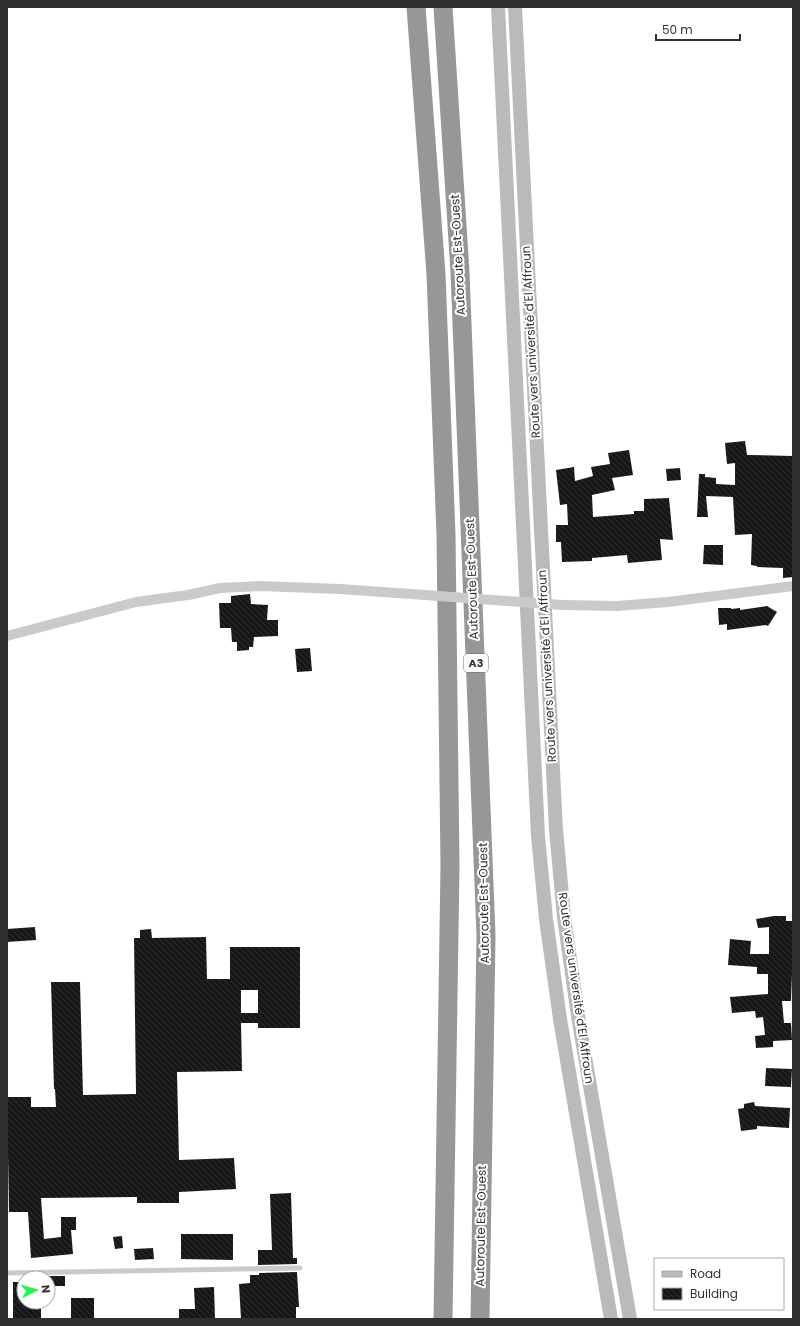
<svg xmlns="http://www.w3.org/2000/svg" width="800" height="1326" font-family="Poppins,sans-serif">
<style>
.building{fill:url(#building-back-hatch);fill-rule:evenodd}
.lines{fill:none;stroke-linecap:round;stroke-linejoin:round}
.lane{stroke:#cacaca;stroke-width:5}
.street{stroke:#cacaca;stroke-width:10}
.secondary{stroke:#bababa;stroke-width:14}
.highway{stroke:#979797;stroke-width:19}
.street-bridge{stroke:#cacaca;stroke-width:10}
.labels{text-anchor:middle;stroke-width:4;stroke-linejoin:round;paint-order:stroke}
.shield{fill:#fff;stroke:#6e6e6e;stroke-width:1}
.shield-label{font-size:11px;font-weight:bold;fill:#303030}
.street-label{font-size:12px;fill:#303030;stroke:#fff}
</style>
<defs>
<pattern id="building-back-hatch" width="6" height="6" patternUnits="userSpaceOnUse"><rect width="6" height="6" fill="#171717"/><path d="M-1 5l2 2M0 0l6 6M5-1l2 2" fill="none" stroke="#303030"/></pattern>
</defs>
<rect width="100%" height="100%" fill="#fff"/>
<path class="building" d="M745,441l2,14 46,1v121l-10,1v-10l-26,-1v-1l-6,-1 1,-31 -17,1 -2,-38 -27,-1 2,21h-11l2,-43h6v3l11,1v6l19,1v-22l-8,1 -2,-21z
M629,450l4,25 -21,3 3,12 -23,5 1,22 41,-3v-3h10v-12l25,-1 4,42 -13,-1 2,21 -34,3 -1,-8 -35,3v3l-30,1 -1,-20h-5v-17h12l-1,-21 -7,1 -4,-35 18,-3 1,14 18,-5 -2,-9 19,-3 -2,-11z
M680,468l1,12 -14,1 -1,-12z
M704,545h19v20l-20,-1z
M250,594l1,10 17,1 -1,15h11v16l-24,1 -1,10h-4v3l-12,1v-9h-5l-1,-14h-11l-1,-25h12v-7z
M767,606l10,6 -9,14 -2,-1 -39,5v-6l-8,1 -1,-17h13v1l9,-1v2z
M310,648l2,23 -15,1 -2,-23z
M774,916h12v5h7v53h-1l-1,27h-9l2,22h7l1,17 -19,1v6l-17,1 -1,-12 10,-1 -2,-18 -7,1 -1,-7 -23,2 -2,-16 38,-3v-20h-11v-7l-29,-2 2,-26 21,2 -1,13h19v-27l-11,1 -2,-9z
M35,927l1,13 -29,2v-13z
M151,929l1,9 54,-1 1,42h23v-32h70v81h-42v-5h-17l1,48 -65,1 2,88 55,-2 2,31 -57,3v11h-42v-6l-96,1 3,41 17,-2v-20h15v13h-5l2,24 -42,4 -3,-46h-19l-2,-115h24v10h25l-1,-18h-1l-3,-107h29l3,113 53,-1 -2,-156h6v-8zM241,990h17v23h-17z
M766,1068l26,1 -1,18 -26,-1z
M754,1102l1,4 35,2 -1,20 -32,-2v3l-16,2 -3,-22 6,-1v-4z
M291,1193l2,65h4v6l-39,1v-15h14l-2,-56z
M181,1234h52v26l-52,-1z
M122,1236l1,12 -8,1 -2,-12z
M153,1248l1,11 -19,1 -1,-11z
M297,1272l2,35h-3v12h-55l-2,-35 11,-1v-8h9v-2z
M48,1276h17v10h-17z
M13,1282h11v20h17v17h-28z
M214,1287l1,32h-36v-10h16l-1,-21z
M71,1298h23v21h-23z"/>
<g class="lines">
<path class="lane" d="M7,1273l293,-5"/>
<path class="street" d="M562,605l55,1 51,-4 125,-16
M7,636l129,-34 52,-7 32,-7 40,-2 80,3 71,5"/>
<path class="secondary" d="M498,7l40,829 8,83 14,100 51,300
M515,7l41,823 8,87 14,99 52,303"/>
<path class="highway" d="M416,7l20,267 10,261 4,331 -7,453
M443,7l17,265 26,663 -6,384"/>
<path class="street-bridge" d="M411,594l151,11"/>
</g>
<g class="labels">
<rect class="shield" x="464" y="654" width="24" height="18" rx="3"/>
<g class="shield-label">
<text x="476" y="667">A3</text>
</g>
<g class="street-label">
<text transform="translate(458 255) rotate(-93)" y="4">Autoroute Est-Ouest</text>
<text transform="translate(531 342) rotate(-93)" y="4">Route vers université d'El Affroun</text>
<text transform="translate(472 579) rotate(-92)" y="4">Autoroute Est-Ouest</text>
<text transform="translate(547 666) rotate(-93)" y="4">Route vers université d'El Affroun</text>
<text transform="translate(484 903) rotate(-91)" y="4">Autoroute Est-Ouest</text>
<text transform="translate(576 988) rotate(82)" y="4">Route vers université d'El Affroun</text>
<text transform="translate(481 1226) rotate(-89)" y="4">Autoroute Est-Ouest</text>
</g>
</g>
<rect width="800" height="1326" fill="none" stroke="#303030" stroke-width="16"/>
<rect x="654" y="1258" width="130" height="52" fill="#ffffff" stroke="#acacac"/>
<rect x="662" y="1271" width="20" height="6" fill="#bababa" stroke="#acacac"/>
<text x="690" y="1278" font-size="12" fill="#303030">Road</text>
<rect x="662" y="1288" width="20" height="12" fill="url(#building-back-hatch)" stroke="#acacac"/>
<text x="690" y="1298" font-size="12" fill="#303030">Building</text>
<g transform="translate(36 1290) rotate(84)"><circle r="19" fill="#ffffff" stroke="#acacac"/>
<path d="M0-3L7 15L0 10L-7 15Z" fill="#23f648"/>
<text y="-6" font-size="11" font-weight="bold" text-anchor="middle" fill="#303030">N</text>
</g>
<path d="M656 34v6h84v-6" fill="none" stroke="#303030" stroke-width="2"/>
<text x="662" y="34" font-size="12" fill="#303030" stroke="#ffffff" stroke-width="3" paint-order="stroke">50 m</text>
</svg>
